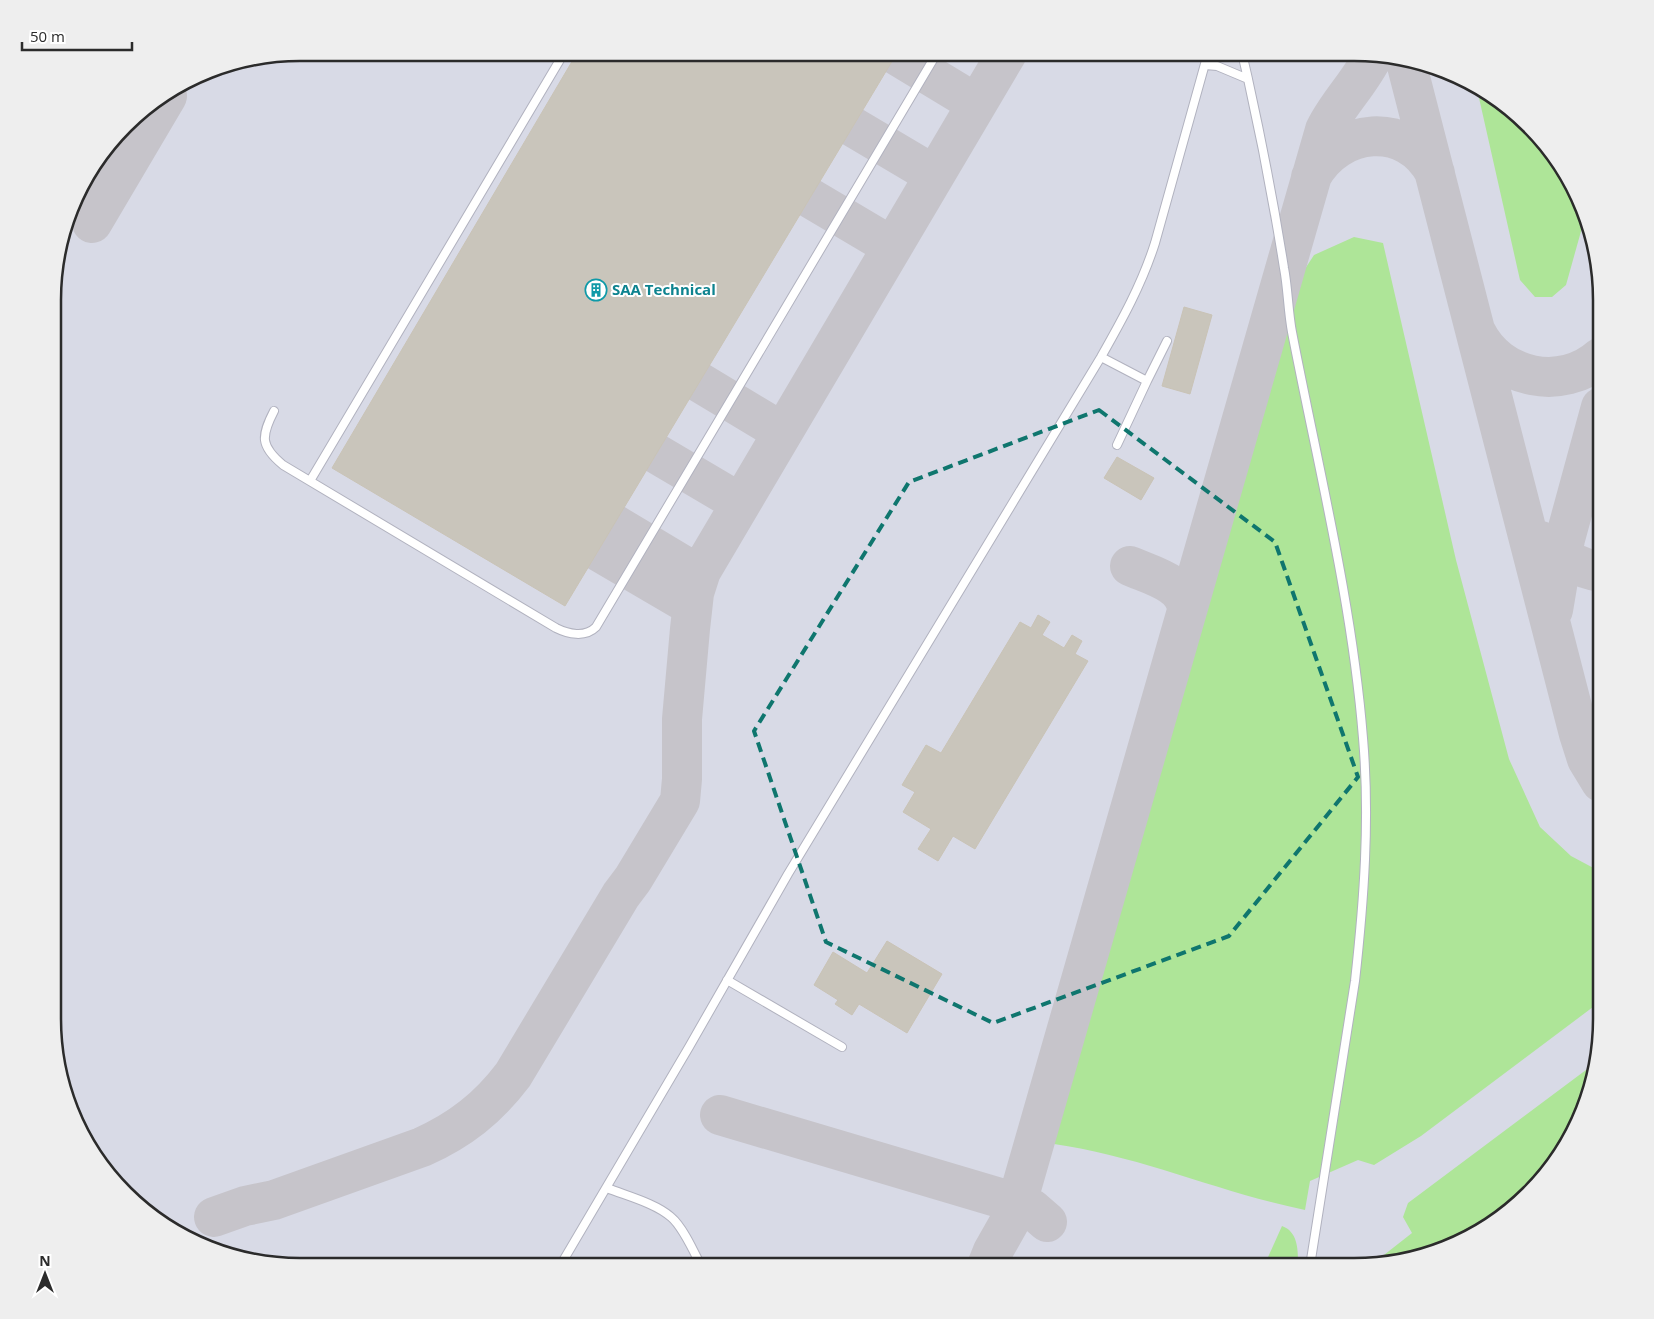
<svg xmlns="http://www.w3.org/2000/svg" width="1654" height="1319" font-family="'Open Sans',sans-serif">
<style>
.airport{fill:#d8dae6}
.green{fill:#aee598}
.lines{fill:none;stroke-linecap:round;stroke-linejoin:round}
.taxiway{stroke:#c6c4ca;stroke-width:40}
.building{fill:#c9c5bb;stroke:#c9c3b6}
.service-casing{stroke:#b1b2bf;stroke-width:10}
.service{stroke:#fff;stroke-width:8}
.marked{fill:none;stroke:#0f766e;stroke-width:4;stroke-dasharray:10 6;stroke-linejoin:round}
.labels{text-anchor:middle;stroke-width:4;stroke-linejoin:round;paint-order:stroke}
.culture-label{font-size:15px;font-weight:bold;fill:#0d838f;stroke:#fff;text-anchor:start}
.rim{fill:none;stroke:#2b2b2b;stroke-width:2.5}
</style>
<rect width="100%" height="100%" fill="#ede7dd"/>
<path class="airport" d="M301,53h1068l80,19 68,42 59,77 21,61 4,48v735l-19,79 -42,68 -49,43 -42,23 -96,18h-1068l-79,-18 -69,-43 -59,-77 -25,-93 2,-767 31,-91 51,-63 84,-48z"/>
<path class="green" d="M1477,89l40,25 59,77 9,26 -19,68 -14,12h-17l-15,-17z
M1354,237l29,6 73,317 53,199 31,68 31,29 30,16v129l-180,135 -47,29 -16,-5 -48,21 -5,29c-84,-17 -165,-54 -251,-66l141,-507 108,-365 11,-17z
M1594,1064l-11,50 -43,68 -49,43 -42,23 -74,14 37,-29 -9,-16 5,-14z
M1282,1226c17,6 16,26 16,40h-34z"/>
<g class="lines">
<path class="taxiway" d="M896,55l81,49
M1406,62l173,672 8,25 14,23
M853,127l81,48
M1311,177c27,-50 96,-57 124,-4
M810,198l81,48
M92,223l75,-127
M1476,332c23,47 86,60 125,25
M699,382l83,50
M657,454l83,49
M614,524l85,51
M1541,541c18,15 36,27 60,31
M598,551l94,55
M1130,566c20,9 55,17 57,43
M1553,610l12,-71 36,-132
M720,1115l297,88 15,6 15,13
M214,1217l31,-11 29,-6 148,-53c38,-17 66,-39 91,-72l108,-180 12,-16 47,-78 2,-22v-60l8,-90 4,-36 7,-22 306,-518
M987,1266l6,-15 17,-30 7,-18 308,-1073c13,-27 36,-48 49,-76"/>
</g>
<path class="building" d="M577,53h320l-332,553 -233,-138z
M1184,307l28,8 -22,79 -28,-8z
M1117,457l37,21 -13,22 -37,-22z
M1038,615l12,7 -8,13 22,13 8,-13 10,6 -7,13 13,7 -113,188 -22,-13 -15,25 -20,-12 13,-20 -28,-17 12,-20 -13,-7 24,-40 15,8 79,-131 11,6z
M887,941l55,33 -35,59 -48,-29 -7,11 -17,-11 3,-4 -24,-15 19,-33 34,21z"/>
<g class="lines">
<g class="service-casing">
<path id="service" d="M1242,53l6,26
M1205,65l12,1 31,13c14,63 26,126 36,189 4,21 4,43 8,64 26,135 60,269 71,406 7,81 1,162 -8,243l-45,285
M1101,357l46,24 -30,64
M1147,381l20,-40
M274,411c-13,25 -14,35 9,54l273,163c12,6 29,10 40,-1l341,-574
M310,481l254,-428
M727,980l115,67
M607,1188c20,8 48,15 64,29 12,10 23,35 30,49
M560,1266l129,-219 99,-173 313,-517c21,-37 41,-73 54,-114l53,-190"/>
</g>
<use href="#service" class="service"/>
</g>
<path class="marked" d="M1099,410l176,132 83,235 -129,159 -236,87 -167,-81 -72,-211 155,-249z"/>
<defs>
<g id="building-ring" transform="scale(1.125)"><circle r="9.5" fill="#fff" stroke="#0f9aa8" stroke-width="1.5"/><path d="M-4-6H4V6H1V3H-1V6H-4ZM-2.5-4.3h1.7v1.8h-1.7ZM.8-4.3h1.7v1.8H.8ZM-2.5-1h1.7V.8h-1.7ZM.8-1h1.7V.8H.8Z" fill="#0f9aa8"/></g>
</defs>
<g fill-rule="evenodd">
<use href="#building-ring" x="596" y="290"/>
</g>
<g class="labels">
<g class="culture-label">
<text x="612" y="295">SAA Technical</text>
</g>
</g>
<path d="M0 0H1654V1319H0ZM300 61H1354A239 239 0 0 1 1593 300V1019A239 239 0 0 1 1354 1258H300A239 239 0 0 1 61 1019V300A239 239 0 0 1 300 61Z" fill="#eee" fill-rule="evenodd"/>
<path class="rim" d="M300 61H1354A239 239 0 0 1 1593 300V1019A239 239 0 0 1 1354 1258H300A239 239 0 0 1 61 1019V300A239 239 0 0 1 300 61Z"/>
<g transform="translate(45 1274)" stroke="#ffffff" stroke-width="4" paint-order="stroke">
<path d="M0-4L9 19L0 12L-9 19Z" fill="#2b2b2b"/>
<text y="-8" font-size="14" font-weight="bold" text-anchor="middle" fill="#2b2b2b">N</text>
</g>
<path d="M22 42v8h110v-8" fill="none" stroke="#2b2b2b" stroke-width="2.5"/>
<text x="30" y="42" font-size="15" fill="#2b2b2b" stroke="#ffffff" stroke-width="4" paint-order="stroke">50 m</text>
</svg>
